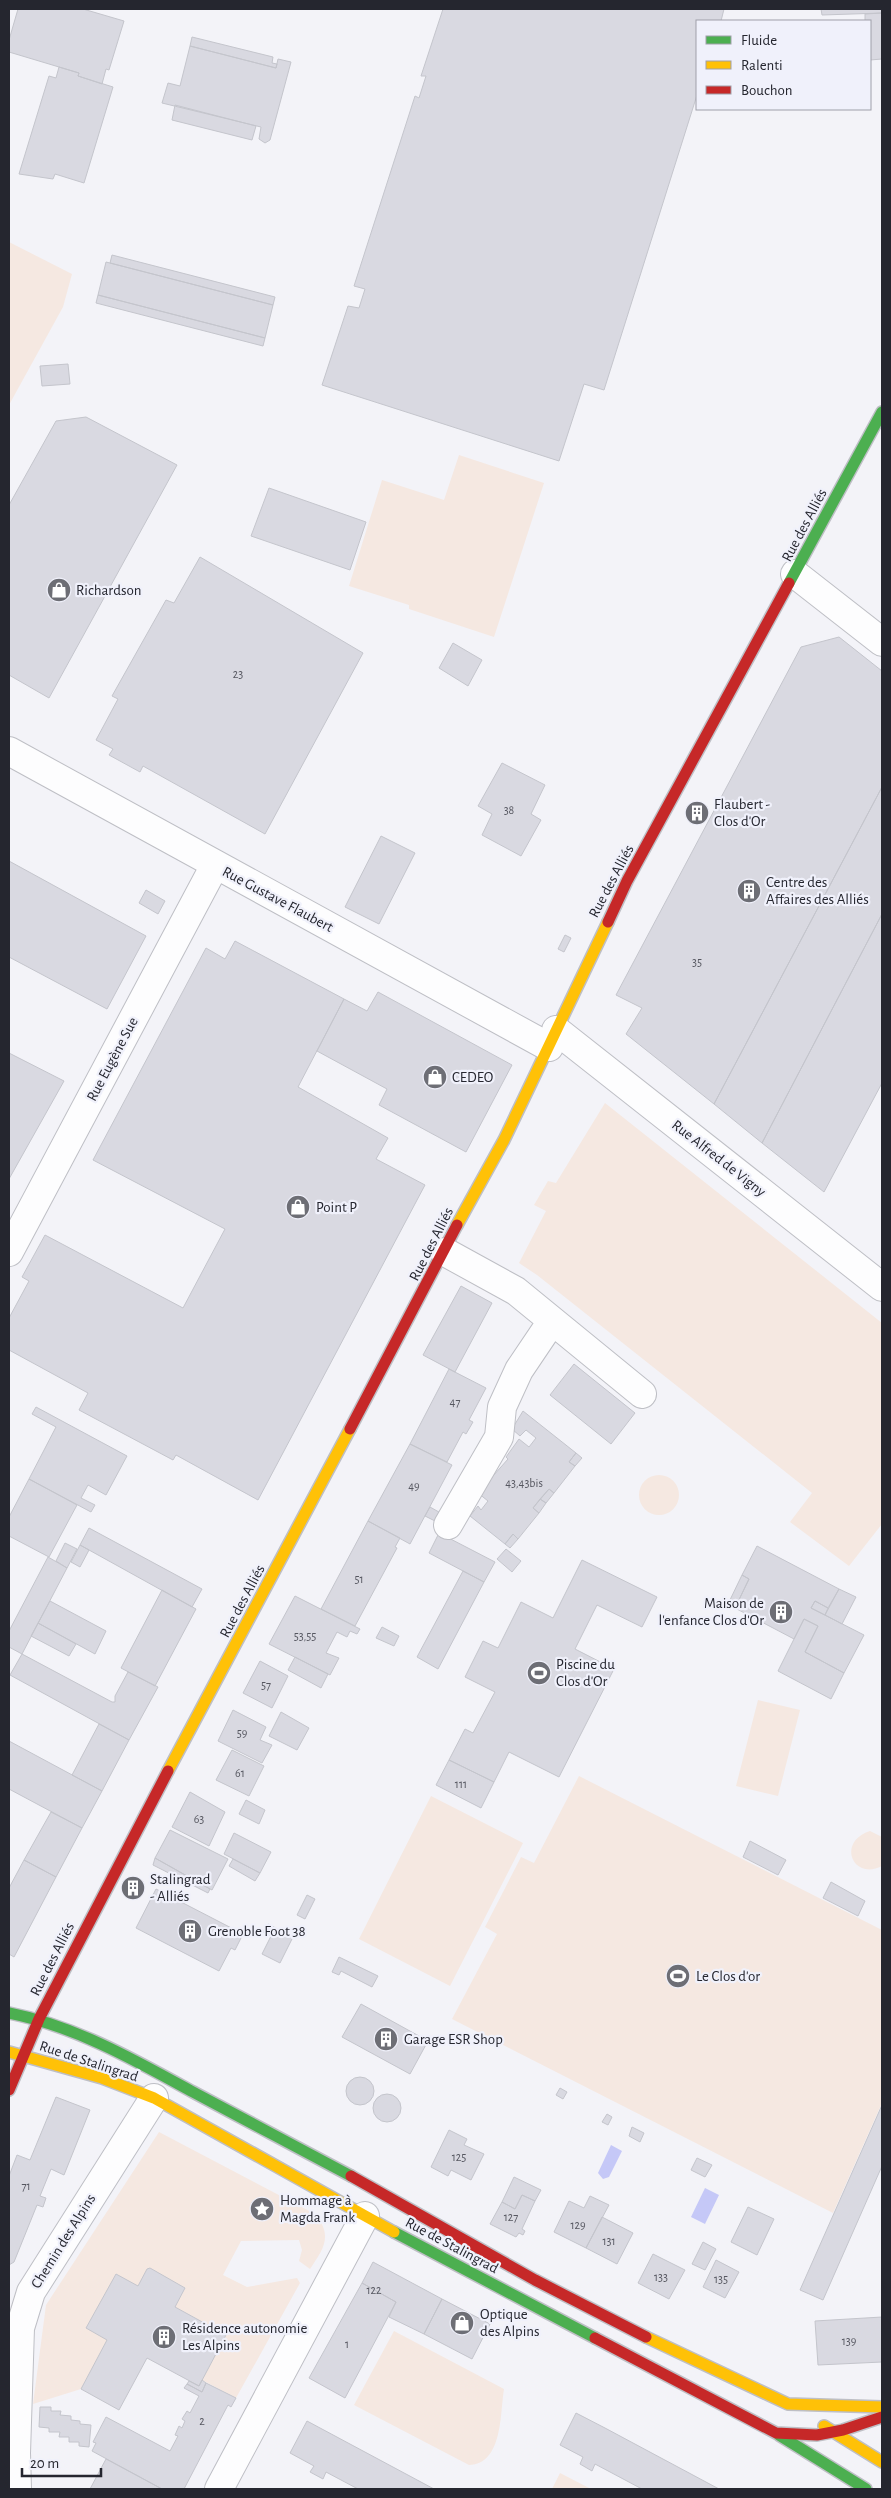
<svg xmlns="http://www.w3.org/2000/svg" width="891" height="2498" font-family="'Alegreya Sans',sans-serif">
<style>
.green{fill:#f5e8e1}
.water{fill:#c5c8f7}
.building{fill:#d9d9e1;stroke:#c4c5cc}
.lines{fill:none;stroke-linecap:round;stroke-linejoin:round}
.street-casing{stroke:#bebfc5;stroke-width:30}
.fast-casing{stroke:#bebfc5;stroke-width:14}
.slow-casing{stroke:#bebfc5;stroke-width:14}
.jam-casing{stroke:#bebfc5;stroke-width:14}
.street{stroke:#fdfdfe;stroke-width:28}
.fast{stroke:#4caf50;stroke-width:11}
.slow{stroke:#ffc107;stroke-width:11}
.jam{stroke:#c62828;stroke-width:11}
.labels{text-anchor:middle;stroke-width:4.5;stroke-linejoin:round;paint-order:stroke}
.number-label{font-size:12px;fill:#565760}
.street-label{font-size:15px;fill:#25262f;stroke:#f0f1fb}
.poi-label{font-size:15px;fill:#25262f;stroke:#f0f1fb;text-anchor:start}
</style>
<rect width="100%" height="100%" fill="#f3f3f8"/>
<path class="green" d="M9,242l63,32 -9,33 -54,98z
M459,455l85,28 -50,154 -85,-28v-4l-60,-19 33,-106 62,20z
M605,1103l277,220v201l-33,42 -59,-44 22,-29 -275,-218 -18,-12 27,-52 -12,-6 14,-24 8,2z
M639 1495a20 20 0 1 1 40 0a20 20 0 1 1-40 0Z
M758,1700l42,10 -22,86 -42,-10z
M579,1776l303,154v173l-49,110 -381,-194 45,-85 -12,-7 36,-70 13,6z
M431,1796l92,47 -73,143 -91,-47z
M870,1831l12,6v29c-29,15 -46,-24 -12,-35z
M159,2132l156,82c18,22 9,34 -5,55l-11,-8 3,-11 -3,-10 -58,1 -18,34 24,12 50,-9 3,5 -64,115 -34,-18 24,-45 -51,-28 10,-19 -37,-20 -67,121 -48,15 13,-99z
M394,2331l110,58c-4,24 -1,75 -35,76l-115,-60z
M560,2473l31,16h-39z"/>
<path class="water" d="M611,2145l11,6 -13,26 -6,2 -5,-6z
M705,2188l14,7 -14,29 -14,-7z"/>
<path class="building" d="M18,9h65l41,12 -15,49 -3,-1 -4,15 -24,-8 1,-3 -70,-21v-12z
M443,9h281l-3,12h-24v74l-93,295 -20,-6 -25,77 -237,-76 26,-79 11,2 6,-19 -11,-3 61,-190 4,2 7,-22h-5z
M821,9h61v4l-60,2z
M882,13v46l-12,1v-39h-5v-7z
M192,37l81,20 -1,6 5,1 -1,4 -86,-22z
M190,46l86,22 2,-9 13,3 -21,78 -5,3 -6,-4 2,-12 -99,-24 6,-20 12,3z
M59,67l20,6 -1,3 35,11 -29,96 -29,-9 -2,5 -34,-5 30,-98 7,2z
M175,105l81,21 -4,14 -80,-20z
M112,255l163,42 -2,8 -163,-42z
M106,262l167,43 -8,33 -167,-43z
M98,295l167,43 -2,8 -167,-43z
M68,364l2,20 -28,2 -2,-20z
M86,417l91,48 -128,233 -40,-23v-170l47,-84z
M269,488l97,34 -16,48 -99,-34z
M200,557l163,96 -98,181 -122,-68 -3,6 -31,-17 4,-6 -17,-9 22,-41 -6,-3 54,-96 8,3z
M839,637l43,34v116l-168,317 -88,-70 16,-26 -26,-13 185,-348z
M453,643l29,17 -14,26 -29,-18z
M502,763l43,22 -14,29 10,6 -20,36 -39,-21 10,-21 -14,-8z
M882,787v127l-120,229 -48,-39z
M698,805l6,3 -7,14 -6,-3z
M381,836l34,17 -36,71 -34,-17z
M9,861l137,75 -39,73 -98,-52z
M146,890l19,11 -7,13 -19,-11z
M882,914v169l-58,109 -62,-49z
M565,935l6,3 -7,14 -6,-3z
M235,941l109,58 -46,88 90,51 -12,21 49,26 -167,315 -82,-45 -3,5 -94,-50 9,-17 -79,-43v-32l20,-37 -7,-4 23,-42 138,73 42,-79 -132,-69 113,-212 19,11z
M378,992l134,73 -46,87 -87,-47 8,-16 -70,-38 27,-52 23,12z
M9,1053l55,28 -55,98z
M461,1286l31,17 -37,69 -32,-17z
M574,1364l61,49 -24,31 -61,-49z
M449,1369l37,19 -17,32 4,2 -7,12 -3,-2 -16,30 -37,-18z
M36,1407l91,49 -21,39 -18,-10 -7,13 14,7 -4,7 -62,-33 27,-52 -24,-13z
M523,1411l53,42 -7,9 6,4 -21,27 -5,-4 -16,19 6,5 -21,26 -5,-5 -8,10 -35,-28 8,-10 3,4 7,-9 -10,-8 30,-34 -2,-2 13,-18 10,8 7,-9 -10,-8 -6,6 -8,-7z
M410,1444l42,21 -42,79 -42,-23z
M576,1453l6,5 -7,8 -6,-4z
M29,1479l48,26 -28,52 -40,-21v-19z
M549,1489l5,4 -8,10 -6,-4z
M540,1499l6,4 -7,10 -6,-5z
M430,1507l16,9 -5,8 -16,-8z
M368,1521l32,17 -5,9 2,1 -42,78 -34,-17z
M89,1528l113,61 -10,18 -112,-62z
M439,1533l56,29 -11,20 -55,-29z
M513,1534l5,5 -8,9 -5,-4z
M65,1543l12,6 -10,19 -11,-7z
M80,1545l9,5 -9,17 -9,-5z
M757,1546l82,43 -11,19 -13,-7 -4,7 53,27 -20,38 -39,-21 13,-26 -14,-7 -10,20 -59,-31 14,-29 -7,-4z
M506,1549l15,12 -9,11 -15,-13z
M48,1557l19,11 -45,86 -13,-7v-16z
M582,1560l75,37 -15,30 -45,-22 -22,44 39,20 -55,108 -50,-25 -15,30 -45,-22 16,-31 8,4 22,-41 -30,-15 18,-36 15,7 23,-46 32,16z
M463,1571l21,11 -46,87 -21,-12z
M742,1575l7,4 -14,29 -7,-4z
M839,1589l17,8 -14,27 -17,-9z
M162,1590l34,19 -41,77 -34,-18z
M295,1596l65,33 -3,5 -7,-3 -3,6 -10,-5 -11,21 13,5 -9,17 -61,-31z
M50,1601l56,30 -11,23 -57,-31z
M815,1601l13,7 -3,7 -14,-7z
M804,1619l14,7 -13,26 39,21 -13,26 -53,-28z
M38,1623l38,21 -7,12 -38,-20z
M382,1627l17,9 -5,10 -18,-8z
M22,1654l90,48h3v-6l13,-24 30,15 -29,53 -119,-65z
M295,1657l33,17 -7,14 -33,-18z
M260,1661l28,15 -16,32 -29,-15z
M233,1710l33,17 -6,13 12,5 -10,18 -44,-22z
M281,1712l28,16 -12,22 -28,-14z
M99,1724l30,16 -27,51 -30,-16z
M9,1741l93,50 -20,37 -73,-39z
M232,1750l32,16 -15,30 -33,-16z
M449,1760l45,22 -13,26 -45,-23z
M190,1792l35,20 -16,34 -37,-19z
M246,1800l19,10 -6,14 -20,-10z
M51,1812l31,16 -26,49 -32,-17z
M170,1830l58,29 -16,31 -57,-32z
M234,1833l37,19 -11,21 -36,-19z
M750,1841l36,19 -8,15 -35,-18z
M155,1858l55,31 -2,4 -55,-28z
M233,1859l27,14 -5,8 -26,-15z
M24,1860l32,17 -42,80 -5,-3v-66z
M134,1879l5,4 -7,13 -6,-3z
M831,1882l34,19 -7,15 -35,-18z
M156,1889l87,45 -8,16 -4,-2 -12,23 -83,-43z
M307,1895l8,4 -10,20 -8,-4z
M268,1924l25,13 -13,26 -18,-9 9,-18 -8,-4z
M339,1957l39,19 -6,11 -31,-16 -2,4 -7,-3z
M361,2004l67,37 -18,33 -68,-37z
M346 2091a14 14 0 1 1 28 0a14 14 0 1 1-28 0Z
M560,2088l7,4 -4,7 -7,-4z
M373 2108a14 14 0 1 1 28 0a14 14 0 1 1-28 0Z
M56,2097l34,13 -26,65 -13,-6 -11,27 6,2 -3,9 -6,-2 -23,57 -5,3v-89l8,-21 13,5z
M882,2105v61l-59,134 -23,-10z
M607,2114l5,3 -4,8 -6,-3z
M632,2127l12,6 -4,9 -11,-6z
M449,2130l18,9 -3,6 20,9 -13,26 -20,-10 -3,6 -17,-9z
M697,2158l15,7 -7,12 -14,-7z
M514,2177l27,13 -6,11 -13,-6 -7,14 -13,-7z
M522,2195l13,6 -13,28 3,2 -2,4 -4,-2 -3,4 -26,-13 12,-22 13,7z
M590,2196l19,9 -23,43 -32,-16 15,-31 15,7z
M748,2207l26,12 -17,36 -26,-13z
M602,2217l31,16 -16,31 -31,-16z
M703,2242l13,7 -11,21 -13,-6z
M653,2254l32,16 -16,29 -31,-16z
M716,2260l23,12 -14,26 -22,-11z
M373,2262l69,37 -18,35 -35,-17 7,-15 -34,-19z
M150,2268l35,20 -10,19 51,28 -27,51 -52,-28 -28,52 -38,-21 26,-49 -21,-12 30,-54 22,12 9,-17z
M362,2283l34,19 -51,96 -36,-20z
M442,2299l48,25 -18,35 -48,-25z
M882,2317v45l-64,3 -3,-44z
M202,2380l4,3 -4,9 -15,-8 2,-3 10,5z
M206,2383l30,15 -5,9 -3,-2 -44,84h-22l-70,-38 4,-8 -3,-1 13,-25 64,34 8,-15 -3,-1 4,-9 3,2 3,-7 -3,-2 5,-8 3,2 9,-17 -15,-8 3,-4 15,8z
M40,2407h11v4h10l-1,4 11,1v4l9,1v3l11,1 -2,22 -10,-1v-4h-10v-5h-10l1,-5h-11v-4l-10,-1z
M576,2413l29,15 114,61h-77l-47,-25 -3,7 -12,-7 3,-7 -23,-12z
M307,2421l127,68h-76l-32,-17 -3,7 -13,-7 4,-6 -24,-13z
M106,2459l56,30h-72z"/>
<g class="lines">
<g class="street-casing">
<path id="street" d="M795,574l87,68
M9,751l540,296
M556,1030l326,257
M9,1252l206,-387
M445,1252l71,39 126,103
M448,1525l51,-88 3,-30 17,-37 33,-49
M17,2489l-1,-36 4,-125 11,-36 123,-194
M219,2489l146,-273"/>
</g>
<g class="fast-casing">
<path id="fast" d="M789,583l93,-171
M9,2013c66,13 126,47 184,79 53,28 105,56 158,84
M394,2232l201,106
M779,2435l87,54"/>
</g>
<g class="slow-casing">
<path id="slow" d="M457,1225l47,-85 104,-218
M168,1771l182,-342
M9,2052l93,26 52,20 240,134
M646,2337l142,67 94,3
M824,2426l58,36"/>
</g>
<g class="jam-casing">
<path id="jam" d="M608,922l19,-41 162,-298
M350,1429l107,-204
M9,2090l30,-71 129,-248
M351,2176l184,104 111,57
M595,2338l181,95 41,2 26,-5 39,-13"/>
</g>
<use href="#street" class="street"/>
<use href="#fast" class="fast"/>
<use href="#slow" class="slow"/>
<use href="#jam" class="jam"/>
</g>
<defs>
<g id="shop-disc" transform="scale(1.25)"><circle r="9.5" fill="#6d6e75" stroke="#f0f1fb"/><path d="M-5-2.5h2.3a2.7 3.5 0 0 1 5.4 0H5L5.5 6h-11ZM-1.5-2.5h3a1.5 2.3 0 0 0-3 0Z" fill="#fff"/></g>
<g id="building-disc" transform="scale(1.25)"><circle r="9.5" fill="#6d6e75" stroke="#f0f1fb"/><path d="M-4-6H4V6H1V3H-1V6H-4ZM-2.5-4.3h1.7v1.8h-1.7ZM.8-4.3h1.7v1.8H.8ZM-2.5-1h1.7V.8h-1.7ZM.8-1h1.7V.8H.8Z" fill="#fff"/></g>
<g id="stadium-disc" transform="scale(1.25)"><circle r="9.5" fill="#6d6e75" stroke="#f0f1fb"/><path d="M0-5a6.5 5 0 1 0 0 10a6.5 5 0 1 0 0-10ZM-3.5-1.8h7v3.6h-7Z" fill="#fff"/></g>
<g id="sight-disc" transform="scale(1.25)"><circle r="9.5" fill="#6d6e75" stroke="#f0f1fb"/><path d="M0-6L1.8-2.2L6-1.7L2.9 1.2L3.7 5.4L0 3.3L-3.7 5.4L-2.9 1.2L-6-1.7L-1.8-2.2Z" fill="#fff"/></g>
</defs>
<g fill-rule="evenodd">
<use href="#shop-disc" x="59" y="590"/>
<use href="#building-disc" x="697" y="813"/>
<use href="#building-disc" x="749" y="891"/>
<use href="#shop-disc" x="435" y="1077"/>
<use href="#shop-disc" x="298" y="1207"/>
<use href="#building-disc" x="781" y="1612"/>
<use href="#stadium-disc" x="539" y="1673"/>
<use href="#building-disc" x="133" y="1888"/>
<use href="#building-disc" x="190" y="1931"/>
<use href="#stadium-disc" x="678" y="1976"/>
<use href="#building-disc" x="386" y="2039"/>
<use href="#sight-disc" x="262" y="2209"/>
<use href="#shop-disc" x="462" y="2323"/>
<use href="#building-disc" x="164" y="2337"/>
</g>
<g class="labels">
<g class="number-label">
<text x="238" y="678">23</text>
<text x="509" y="814">38</text>
<text x="697" y="966">35</text>
<text x="455" y="1406">47</text>
<text x="524" y="1487">43,43bis</text>
<text x="414" y="1490">49</text>
<text x="359" y="1583">51</text>
<text x="305" y="1640">53,55</text>
<text x="266" y="1689">57</text>
<text x="242" y="1737">59</text>
<text x="240" y="1777">61</text>
<text x="461" y="1788">111</text>
<text x="199" y="1823">63</text>
<text x="459" y="2161">125</text>
<text x="26" y="2190">71</text>
<text x="511" y="2221">127</text>
<text x="578" y="2229">129</text>
<text x="609" y="2245">131</text>
<text x="661" y="2281">133</text>
<text x="721" y="2283">135</text>
<text x="374" y="2294">122</text>
<text x="849" y="2345">139</text>
<text x="347" y="2348">1</text>
<text x="202" y="2425">2</text>
</g>
<g class="street-label">
<text transform="translate(804 525) rotate(-62)" y="5">Rue des Alliés</text>
<text transform="translate(611 881) rotate(-62)" y="5">Rue des Alliés</text>
<text transform="translate(278 899) rotate(28)" y="5">Rue Gustave Flaubert</text>
<text transform="translate(112 1059) rotate(-62)" y="5">Rue Eugène Sue</text>
<text transform="translate(719 1158) rotate(38)" y="5">Rue Alfred de Vigny</text>
<text transform="translate(431 1244) rotate(-63)" y="5">Rue des Alliés</text>
<text transform="translate(242 1601) rotate(-62)" y="5">Rue des Alliés</text>
<text transform="translate(52 1959) rotate(-63)" y="5">Rue des Alliés</text>
<text transform="translate(89 2061) rotate(18)" y="5">Rue de Stalingrad</text>
<text transform="translate(63 2241) rotate(-58)" y="5">Chemin des Alpins</text>
<text transform="translate(452 2245) rotate(28)" y="5">Rue de Stalingrad</text>
</g>
<g class="poi-label">
<text x="76" y="595">Richardson</text>
<text x="714" y="809">Flaubert -<tspan x="714" dy="17">Clos d'Or</tspan></text>
<text x="766" y="887">Centre des<tspan x="766" dy="17">Affaires des Alliés</tspan></text>
<text x="452" y="1082">CEDEO</text>
<text x="316" y="1212">Point P</text>
<text x="764" y="1608" text-anchor="end">Maison de<tspan x="764" dy="17">l'enfance Clos d'Or</tspan></text>
<text x="556" y="1669">Piscine du<tspan x="556" dy="17">Clos d'Or</tspan></text>
<text x="150" y="1884">Stalingrad<tspan x="150" dy="17">- Alliés</tspan></text>
<text x="208" y="1936">Grenoble Foot 38</text>
<text x="696" y="1981">Le Clos d'or</text>
<text x="404" y="2044">Garage ESR Shop</text>
<text x="280" y="2205">Hommage à<tspan x="280" dy="17">Magda Frank</tspan></text>
<text x="480" y="2319">Optique<tspan x="480" dy="17">des Alpins</tspan></text>
<text x="182" y="2333">Résidence autonomie<tspan x="182" dy="17">Les Alpins</tspan></text>
</g>
</g>
<rect width="891" height="2498" fill="none" stroke="#25262f" stroke-width="20"/>
<rect x="696" y="20" width="175" height="90" fill="#f0f1fb" stroke="#9fa0a9"/>
<rect x="706" y="36" width="25" height="8" fill="#4caf50" stroke="#9fa0a9"/>
<text x="741" y="45" font-size="15" fill="#25262f">Fluide</text>
<rect x="706" y="61" width="25" height="8" fill="#ffc107" stroke="#9fa0a9"/>
<text x="741" y="70" font-size="15" fill="#25262f">Ralenti</text>
<rect x="706" y="86" width="25" height="8" fill="#c62828" stroke="#9fa0a9"/>
<text x="741" y="95" font-size="15" fill="#25262f">Bouchon</text>
<path d="M22 2468v8h79v-8" fill="none" stroke="#25262f" stroke-width="2.5"/>
<text x="30" y="2468" font-size="15" fill="#25262f" stroke="#f0f1fb" stroke-width="4" paint-order="stroke">20 m</text>
</svg>
